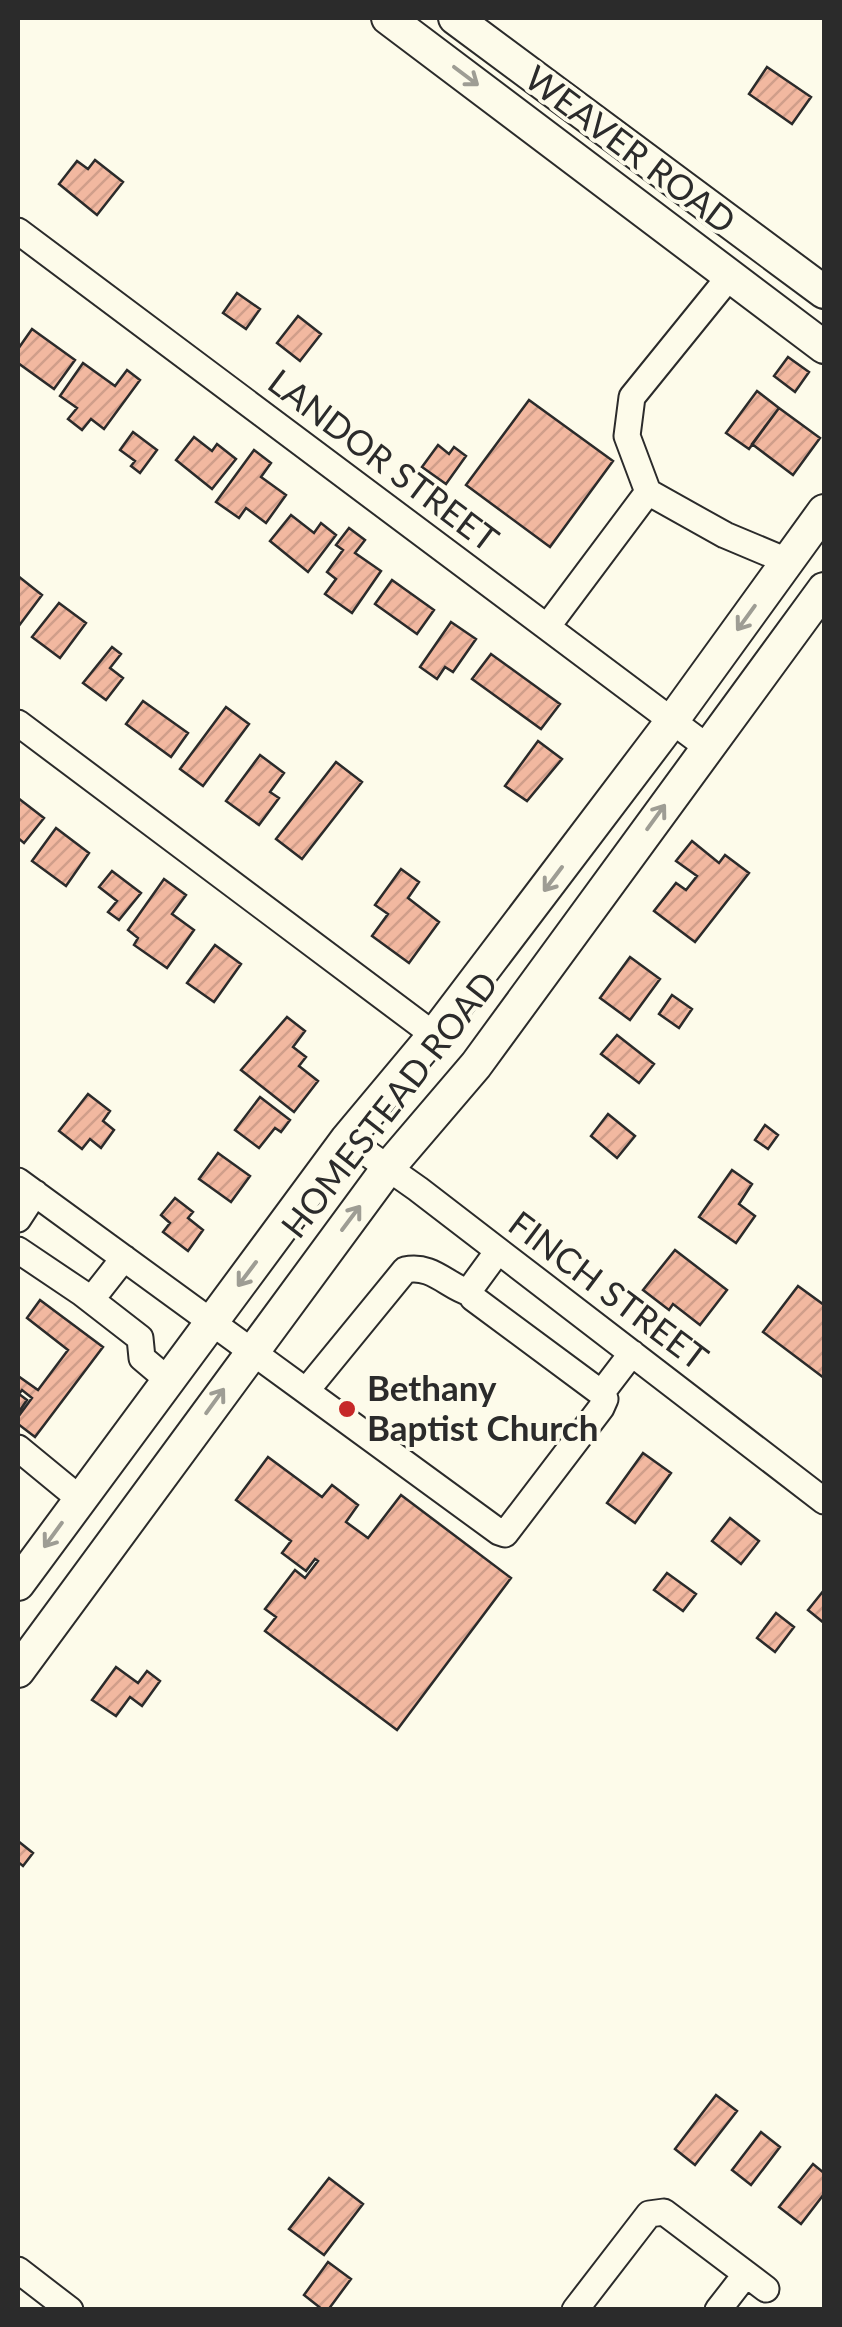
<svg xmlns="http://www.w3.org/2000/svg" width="842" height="2327" font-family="Lato,sans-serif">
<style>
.building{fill:url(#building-hatch);stroke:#2b2b2b;stroke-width:2.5}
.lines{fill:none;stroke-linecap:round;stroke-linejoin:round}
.minor-casing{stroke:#2b2b2b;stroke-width:29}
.major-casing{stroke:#2b2b2b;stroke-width:36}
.minor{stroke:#fdfbea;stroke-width:25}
.major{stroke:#fdfbea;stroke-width:32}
.oneway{stroke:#9e9d94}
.poi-dot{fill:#c62828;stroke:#fdfbea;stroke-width:4}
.labels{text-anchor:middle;stroke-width:8;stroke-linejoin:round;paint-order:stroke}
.street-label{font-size:35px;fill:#2b2b2b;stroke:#fdfbea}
.poi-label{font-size:35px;font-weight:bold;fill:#2b2b2b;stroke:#fdfbea;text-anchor:start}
</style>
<defs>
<pattern id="building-hatch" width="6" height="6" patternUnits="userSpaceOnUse" patternTransform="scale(2.5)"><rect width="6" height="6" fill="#f2b8a0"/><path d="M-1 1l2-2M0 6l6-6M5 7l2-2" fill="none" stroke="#d09e8a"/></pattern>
</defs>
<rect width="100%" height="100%" fill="#fdfbea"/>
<path class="building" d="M767,67l44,30 -19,27 -43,-30z
M95,160l28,22 -26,33 -38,-31 18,-23 11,8z
M237,293l23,16 -14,20 -23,-16z
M298,316l23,18 -21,27 -23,-18z
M32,329l43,31 -21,29 -36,-26v-14z
M788,357l21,15 -14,20 -21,-16z
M83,363l32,23 12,-16 13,10 -36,49 -13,-10 -9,11 -14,-11 9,-11 -17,-12z
M757,391l22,17 -30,41 -23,-16z
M529,400l84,61 -63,86 -84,-62z
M779,408l41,30 -27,37 -41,-31z
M133,432l24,18 -17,23 -9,-7 4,-5 -15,-11z
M194,437l18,14 5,-7 19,15 -24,30 -36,-29z
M438,445l11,9 5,-7 12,9 -20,28 -24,-17z
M254,450l17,13 -10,14 25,18 -20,28 -20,-15 -7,10 -23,-16z
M291,515l23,18 7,-10 15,12 -28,37 -38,-31z
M349,528l16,12 -10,13 26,18 -29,42 -27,-19 11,-15 -9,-7 16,-22 -7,-5z
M18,576l24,19 -24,32z
M392,580l42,30 -17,24 -42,-30z
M59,603l27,20 -26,35 -28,-21z
M451,622l25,17 -23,33 -8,-5 -8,12 -17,-12z
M112,647l9,7 -11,14 13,10 -17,22 -23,-17z
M491,654l69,50 -19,25 -69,-50z
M143,701l45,32 -17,24 -45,-33z
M226,707l23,17 -46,62 -23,-17z
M538,741l24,18 -35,42 -22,-15z
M260,755l24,18 -14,19 9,6 -20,27 -33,-24z
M336,762l26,20 -60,77 -26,-20z
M18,798l26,20 -20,25 -6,-5z
M56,828l33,25 -23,33 -34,-25z
M692,841l27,22 6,-8 24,18 -54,69 -41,-31 22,-28 10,7 11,-14 -21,-15z
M401,869l18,13 -11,16 31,24 -30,41 -37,-27 16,-22 -13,-9z
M112,871l29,22 -22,27 -11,-8 9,-11 -18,-14z
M164,879l22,16 -14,19 22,16 -27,38 -33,-23 4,-7 -10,-8z
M215,945l26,19 -27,38 -27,-19z
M630,957l30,22 -30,41 -30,-22z
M672,995l20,14 -13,19 -20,-14z
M287,1017l18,14 -12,16 13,10 -7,9 19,15 -24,31 -53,-42z
M617,1035l37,29 -15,19 -38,-29z
M88,1094l22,17 -7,10 11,9 -13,18 -11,-9 -8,10 -23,-18z
M260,1097l30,23 -9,12 -6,-4 -16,20 -24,-18z
M608,1114l27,22 -18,22 -26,-22z
M765,1125l13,10 -10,14 -13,-9z
M218,1153l32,23 -19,26 -32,-23z
M732,1170l20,14 -13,20 16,12 -19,27 -37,-26z
M175,1198l18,14 -5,6 15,12 -15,21 -25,-19 7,-9 -9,-8z
M675,1250l52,40 -27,35 -27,-21 -4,6 -26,-20z
M798,1286l26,19v73l-61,-46z
M40,1300l63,47 -68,90 -17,-13v-7l14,-19 -10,-8 -3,4 8,6 -9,13v-37l20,14 30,-40 -41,-32z
M643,1453l28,20 -36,50 -28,-20z
M268,1457l54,40 10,-12 26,20 -12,17 22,16 33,-43 110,83 -114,152 -132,-99 11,-14 -11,-8 30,-39 10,8 13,-17 -3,-2 -9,12 -24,-18 9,-12 -55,-41z
M730,1518l29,23 -18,23 -29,-23z
M667,1573l29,21 -13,17 -29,-21z
M824,1590v33l-16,-13z
M776,1613l18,14 -19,25 -18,-14z
M116,1667l22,16 9,-12 13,10 -18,25 -12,-9 -14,19 -24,-16z
M18,1841l15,12 -10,13 -5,-4z
M716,2095l21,16 -42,54 -20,-16z
M761,2132l19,15 -29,38 -19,-15z
M813,2164l11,9v21l-23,30 -22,-17z
M329,2178l34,26 -39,51 -35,-26z
M328,2262l23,17 -23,31h-5l-19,-15z"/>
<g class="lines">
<g class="minor-casing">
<path id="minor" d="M18,231l689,516
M648,492l77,43 62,26
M547,627l101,-135 -21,-56 5,-39 98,-121
M18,723l416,312
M347,1139l71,50 406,312
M18,1181l288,210 99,-121c27,-6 42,16 65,23
M18,1219l17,-26
M18,1250l64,43 58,45 2,20 26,22
M498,1251l-27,37 2,10 124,92 9,-3 26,-34
M91,1300l33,-42
M306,1391l193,141 6,2 96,-126 4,-9 -3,-8
M18,1448l62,51
M18,2270l52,40
M575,2310l74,-96 15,-2 102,77
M718,2310l28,-36"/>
</g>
<g class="major-casing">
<path id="major" d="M388,18l436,329
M455,18l369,274
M18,1584l329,-445 87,-104 238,-314 152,-210
M18,1671l370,-503 88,-103 348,-476"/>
</g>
<use href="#minor" class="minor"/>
<use href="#major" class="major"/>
</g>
<defs><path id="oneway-shaft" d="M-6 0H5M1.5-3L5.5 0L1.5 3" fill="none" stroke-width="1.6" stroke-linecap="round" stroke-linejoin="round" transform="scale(2.5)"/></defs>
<g class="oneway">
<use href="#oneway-shaft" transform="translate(466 76) rotate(37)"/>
<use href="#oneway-shaft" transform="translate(746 618) rotate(126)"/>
<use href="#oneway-shaft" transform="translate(656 817) rotate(-54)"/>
<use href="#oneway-shaft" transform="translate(553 879) rotate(127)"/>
<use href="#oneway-shaft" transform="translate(351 1218) rotate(-53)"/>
<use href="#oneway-shaft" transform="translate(247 1274) rotate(127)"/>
<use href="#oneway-shaft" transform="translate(215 1401) rotate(-54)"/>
<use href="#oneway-shaft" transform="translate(53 1535) rotate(126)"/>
</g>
<circle class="poi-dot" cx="347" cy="1409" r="10"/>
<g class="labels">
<g class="street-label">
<text transform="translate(630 150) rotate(37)" y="12">WEAVER ROAD</text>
<text transform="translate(383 461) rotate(37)" y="12">LANDOR STREET</text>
<text transform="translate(390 1105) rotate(-52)" y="12">HOMESTEAD ROAD</text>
<text transform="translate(608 1291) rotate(37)" y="12">FINCH STREET</text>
</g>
<g class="poi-label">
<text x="367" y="1401">Bethany<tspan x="367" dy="40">Baptist Church</tspan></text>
</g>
</g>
<rect width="842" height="2327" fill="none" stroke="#2b2b2b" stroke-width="40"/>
</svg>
